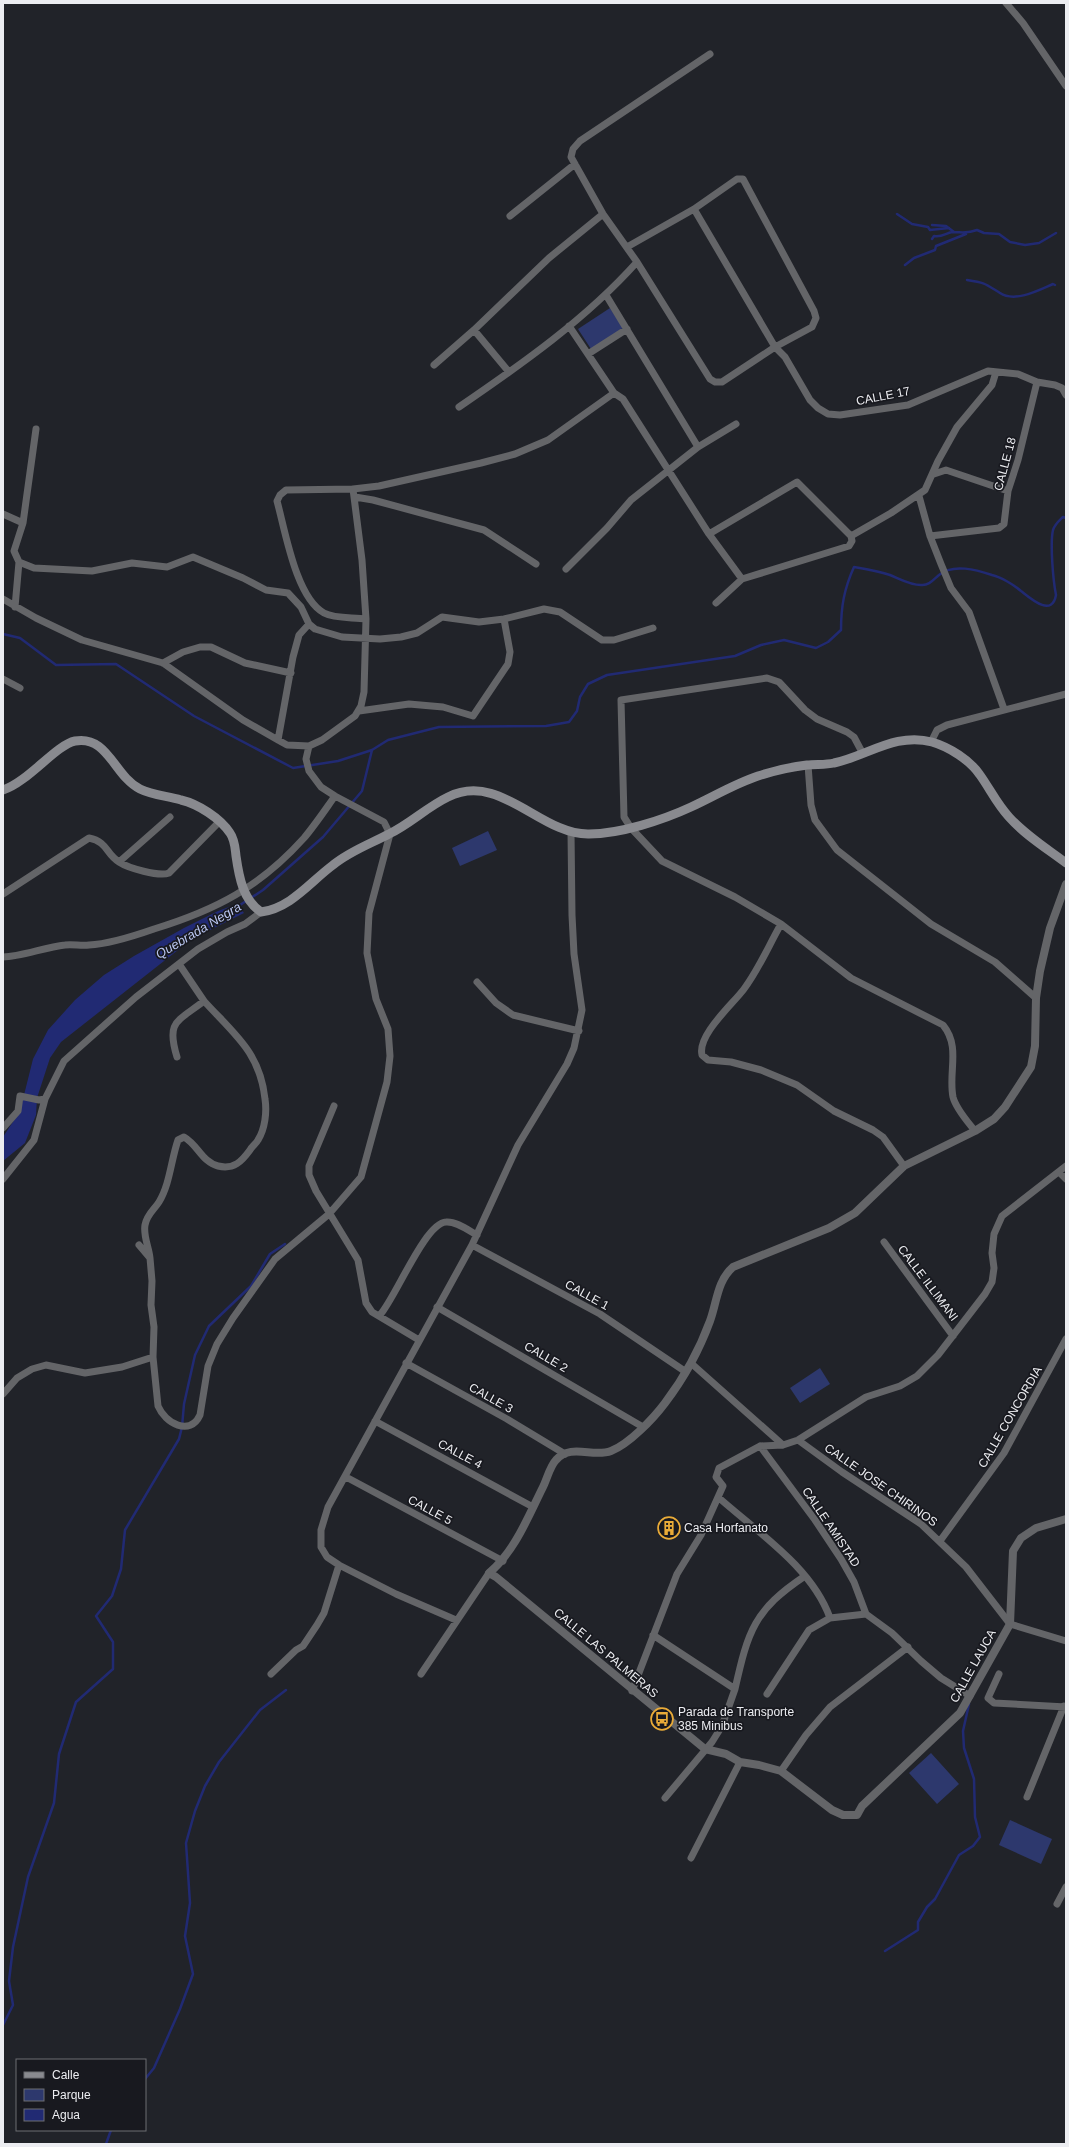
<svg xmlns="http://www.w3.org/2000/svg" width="1069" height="2147" font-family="Helvetica,sans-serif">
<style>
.park{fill:#2d386d}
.water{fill:#212a73}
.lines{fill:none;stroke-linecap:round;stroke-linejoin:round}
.stream{stroke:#212a73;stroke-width:2.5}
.minor{stroke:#646568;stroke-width:7}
.tertiary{stroke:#646568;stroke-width:8}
.secondary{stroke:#898a8f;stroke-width:9}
.labels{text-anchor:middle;stroke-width:3.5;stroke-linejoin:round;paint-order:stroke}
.street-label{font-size:12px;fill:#ecedf1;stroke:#18191f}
.poi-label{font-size:12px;fill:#ecedf1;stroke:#18191f;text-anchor:start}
.water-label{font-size:13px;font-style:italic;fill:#bac6f1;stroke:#18191f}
</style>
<rect width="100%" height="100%" fill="#212329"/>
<path class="park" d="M610,308l13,20 -32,21 -13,-20z
M488,831l9,19 -37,16 -8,-18z
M820,1368l10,16 -30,19 -10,-15z
M931,1753l28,31 -22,20 -28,-31z
M1010,1820l42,19 -11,25 -42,-19z"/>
<path class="water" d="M237,904l7,9 -52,26 -131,103 -11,16 -13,40 -1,17 -11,28 -22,18v-24l17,-26 13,-52 15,-29 27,-30 29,-25 30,-19 50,-28 34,-17z"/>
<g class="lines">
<path class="stream" d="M897,214l15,10 16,3 2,3 19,-2
M932,225l14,1 8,6
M932,239l2,-3c7,2 12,-3 18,-4 10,0 15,2 25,-2l7,3 15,1 11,8 15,3 14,-2 17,-10
M905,265l9,-7 21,-8 1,-4 30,-12
M967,280c19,3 17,3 33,13 15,10 39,-3 53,-9l2,1
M3,634l17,4 36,27 60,-1 78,52 99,52 45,-7 34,-11 16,-10 51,-13 107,-1 23,-4 8,-11 3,-14 8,-13 19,-9 128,-19 26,-11 23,-5 32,8 12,-6 13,-12c0,-23 3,-41 13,-63 12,2 24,4 36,8 10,4 20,10 31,10 8,1 13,-6 18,-10 14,-12 38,-5 53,0 9,2 22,10 29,16 9,7 31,27 35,4 -3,-15 -6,-52 -3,-65 2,-6 6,-9 10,-13l3,1
M237,907l26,-17 60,-53 39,-46 10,-41
M885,1951l33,-21v-8l9,-15 8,-8 24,-44 14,-9 7,-9 -5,-20 -1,-38 -10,-31 -1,-17 6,-27
M3,2025l10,-20 -4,-24 4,-34 15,-70 26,-74 5,-49 17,-52 37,-33v-27l-17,-26 16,-20 9,-27 4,-39 54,-91 3,-12 2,-23 11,-49 14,-29 42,-40 19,-32 15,-10
M145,2079l9,-11 26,-59 13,-35 -8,-38 5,-33 -4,-60 9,-32 10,-25 14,-24 41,-52 26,-20
M106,2144l5,-14"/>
<path class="minor" d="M1006,3l17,20 43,63
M694,209l81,138 10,10 25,43 8,8 10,6 12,1 68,-10 80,-34 30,3 19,8 18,3 7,3 4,7
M510,216l65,-52
M627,247l67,-38 43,-30h6l71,132 2,7 -4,9 -37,20 -53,35h-7l-5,-3 -73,-117 -34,-48 -32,-57 2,-8 7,-8 130,-87
M606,295l92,152
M569,326l45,67 9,6 86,135 33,45
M474,330l35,42
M588,354l39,-25
M434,365l40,-35 75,-72 54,-44
M459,407c63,-43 127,-88 178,-145
M36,429l-13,94 -9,28 5,11 15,6 58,3 40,-8 35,4 26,-10 50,21 23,12 22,3 13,14 8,17 6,5 27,8 38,2 21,-2 16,-4 25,-16 37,5 25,-3 40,-10 16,3 42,28h12l39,-12
M934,474l12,-4 62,21
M919,496l11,40 11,28 10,24 18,24 35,97
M355,497l18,3 111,30 52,34
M3,514l20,9
M709,534l88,-52 54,54 1,5 -3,5 -107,33 -26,24
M851,536l40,-23 34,-23 13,-29 19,-34 35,-42 4,-13
M930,536l69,-8 5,-4 4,-33 10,-31 19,-78
M566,569l41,-41 24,-28 67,-53 38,-23
M3,599l33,19 46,22 81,23 80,57 35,20 9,5 22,1 13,-6 33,-24 6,-10 3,-14 2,-73 -4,-59 -9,-71
M15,607l4,-45
M366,619c-13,-2 -31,0 -42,-6 -28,-15 -39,-83 -47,-112l3,-6 6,-5 67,-1 26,-3 102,-23 34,-9 33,-14 66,-47
M163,663l20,-11 17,-5h11l34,16 46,10
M3,679l17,9
M359,711l50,-7 34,3 30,9 35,-52 2,-12 -6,-33
M278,740l15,-83 6,-22 10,-11
M931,742l6,-12 10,-5 119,-31
M862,752l-8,-15 -7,-5 -30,-13 -12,-9 -26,-28 -12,-4 -146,22 3,117 7,11 31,33 73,36 46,27 70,54 92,47c18,22 5,47 10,72 3,12 15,25 22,34
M808,765l3,40 4,15 22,30 94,74 64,38 41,36
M119,862l51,-45
M3,894l86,-56c19,4 16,15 30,24 9,6 40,15 50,11l51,-52
M781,924c-12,21 -22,45 -37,65 -11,15 -47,46 -42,66l6,5 23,2 30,8 36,15 37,26 39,19 10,7 21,29
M3,957c18,0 42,-10 62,-12 8,-1 16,1 24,0 21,-1 45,-9 65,-16 62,-19 106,-42 150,-91 11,-13 21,-28 31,-42
M477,982l19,21 17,12 66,16
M177,1057c-11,-36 0,-35 27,-56l-25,-37
M334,1106l-25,60v9l7,16 42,69 8,43 6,9 47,28
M3,1128l15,-17 2,-15 19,4 6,-1 19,-38 72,-64 62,-48 29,-17 18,-8 16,-12
M1059,1172l7,7
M3,1179l31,-39 11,-41
M884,1242l69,94
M139,1245l11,13 2,23 -1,24 3,22 -1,30 5,49c7,17 32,31 42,9l8,-49 9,-22 16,-26 42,-59 54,-45 32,-37 26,-95 3,-26 -2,-27 -12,-30 -9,-46 2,-40 21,-79 -6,-12 -49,-26 -14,-9 -12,-16 -3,-12 3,-13
M472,1245l128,69 86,58
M150,1258c-1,-11 -7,-22 -5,-33 2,-11 9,-15 14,-23 11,-18 12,-42 19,-62l6,-3c14,8 18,25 34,29 16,4 24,-5 32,-16 2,-4 6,-6 8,-10 7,-11 9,-28 7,-41 -5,-47 -31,-65 -61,-98
M437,1307l206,120
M380,1315c16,-18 45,-92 66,-93 10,-1 22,8 31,13
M406,1363l101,56 58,35
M692,1364l91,81
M3,1394l14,-16 15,-9 14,-4 39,8 37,-6 31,-10
M375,1421l158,86
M798,1440l44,32 79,52 45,43 44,57 56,17
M760,1446l55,74 26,39 13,23 12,32 26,19 29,28 20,17 29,18
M346,1477l157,84
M718,1497c39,35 94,70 112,121
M940,1541l64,-88 62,-114
M456,1620l-60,-26 -57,-29 -12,-8 -6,-10v-17l7,-23 144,-262 46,-100 49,-81 7,-16 8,-38 -8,-56 -2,-39 -1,-83
M653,1635l82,54c13,-58 19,-79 70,-113
M271,1674l25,-24 7,-4 14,-21 7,-12 15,-48
M421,1674l68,-101
M999,1674l-11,24 6,5 72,4
M632,1691l45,-117 24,-39 22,-49 -7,-9 3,-9 41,-22 23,-1 15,-5 68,-43 34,-11 17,-10 21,-21 47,-61 7,-12 2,-14 -2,-15 2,-19 8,-18 64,-50
M767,1694l42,-64 21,-12 36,-4
M781,1771l25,-36 24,-28 78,-60
M1027,1797l37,-91
M665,1798l47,-56 10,-16 13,-37
M691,1858l49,-96
M1057,1904l9,-17"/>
<path class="tertiary" d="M1066,884l-16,44 -10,43 -4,27 -1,48 -4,21 -26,40 -11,12 -19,12 -71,35 -49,47 -26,15 -96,39c-16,14 -16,35 -23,54 -11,30 -26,57 -45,82 -12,16 -36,41 -54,48 -18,7 -40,-8 -55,9 -6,6 -9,19 -13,27 -15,30 -28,64 -54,86l7,4 209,172 21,5 14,8 19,3 22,6 51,39 11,5h14l5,-9 98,-93 50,-89 3,-73 8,-13 15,-10 30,-9"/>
<path class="secondary" d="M3,790c25,-8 53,-45 72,-49 33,-6 39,35 65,48 12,6 27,7 41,11 17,4 39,18 49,33 5,7 5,15 6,23 3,21 7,44 25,56 30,-4 49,-30 72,-47 17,-14 37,-21 56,-31 21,-10 38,-27 59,-37 52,-26 92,38 141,37 31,0 74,-14 102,-27 22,-10 43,-23 67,-31 15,-5 32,-9 49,-11 9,-1 19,0 27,-2 33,-7 62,-31 98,-21 17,5 38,18 48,33 10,14 17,29 29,42 16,18 37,31 57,46"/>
</g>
<defs>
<g id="building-ring" transform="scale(1.15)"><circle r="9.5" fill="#18191f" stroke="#e9ab38" stroke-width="1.5"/><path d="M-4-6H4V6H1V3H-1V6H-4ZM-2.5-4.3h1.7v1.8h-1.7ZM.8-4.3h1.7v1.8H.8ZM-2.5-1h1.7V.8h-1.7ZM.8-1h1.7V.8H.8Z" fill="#e9ab38"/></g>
<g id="bus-ring" transform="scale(1.15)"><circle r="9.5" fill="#18191f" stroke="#e9ab38" stroke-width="1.5"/><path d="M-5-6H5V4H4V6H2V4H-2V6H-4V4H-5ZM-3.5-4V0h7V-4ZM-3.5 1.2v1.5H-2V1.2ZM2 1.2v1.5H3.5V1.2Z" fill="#e9ab38"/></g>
</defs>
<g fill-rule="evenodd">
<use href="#building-ring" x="669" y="1528"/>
<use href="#bus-ring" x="662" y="1719"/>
</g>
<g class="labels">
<g class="street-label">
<text transform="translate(883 396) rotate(-11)" y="4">CALLE 17</text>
<text transform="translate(1005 464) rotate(-75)" y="4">CALLE 18</text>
<text transform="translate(928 1283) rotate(53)" y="4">CALLE ILLIMANI</text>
<text transform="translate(587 1295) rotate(29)" y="4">CALLE 1</text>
<text transform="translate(546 1357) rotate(30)" y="4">CALLE 2</text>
<text transform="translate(491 1398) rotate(29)" y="4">CALLE 3</text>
<text transform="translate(1010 1417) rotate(-60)" y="4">CALLE CONCORDIA</text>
<text transform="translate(460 1454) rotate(28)" y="4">CALLE 4</text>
<text transform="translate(881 1485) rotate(35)" y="4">CALLE JOSE CHIRINOS</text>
<text transform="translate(430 1510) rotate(28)" y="4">CALLE 5</text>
<text transform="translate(831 1527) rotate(56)" y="4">CALLE AMISTAD</text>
<text transform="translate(606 1653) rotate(40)" y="4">CALLE LAS PALMERAS</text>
<text transform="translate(973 1666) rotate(-61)" y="4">CALLE LAUCA</text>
</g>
<g class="poi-label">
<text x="684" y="1532">Casa Horfanato</text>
<text x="678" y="1716">Parada de Transporte<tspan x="678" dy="14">385 Minibus</tspan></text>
</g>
<g class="water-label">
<text transform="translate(198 930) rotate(-31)" y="5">Quebrada Negra</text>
</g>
</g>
<rect width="1069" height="2147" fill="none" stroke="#ecedf1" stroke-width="8"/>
<rect x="16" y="2059" width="130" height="72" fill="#18191f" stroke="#6d6e73"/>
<rect x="24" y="2072" width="20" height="6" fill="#898a8f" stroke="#6d6e73"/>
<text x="52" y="2079" font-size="12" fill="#ecedf1">Calle</text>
<rect x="24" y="2089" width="20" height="12" fill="#2d386d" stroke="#6d6e73"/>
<text x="52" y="2099" font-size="12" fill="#ecedf1">Parque</text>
<rect x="24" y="2109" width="20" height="12" fill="#212a73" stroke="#6d6e73"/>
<text x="52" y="2119" font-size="12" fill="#ecedf1">Agua</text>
</svg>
